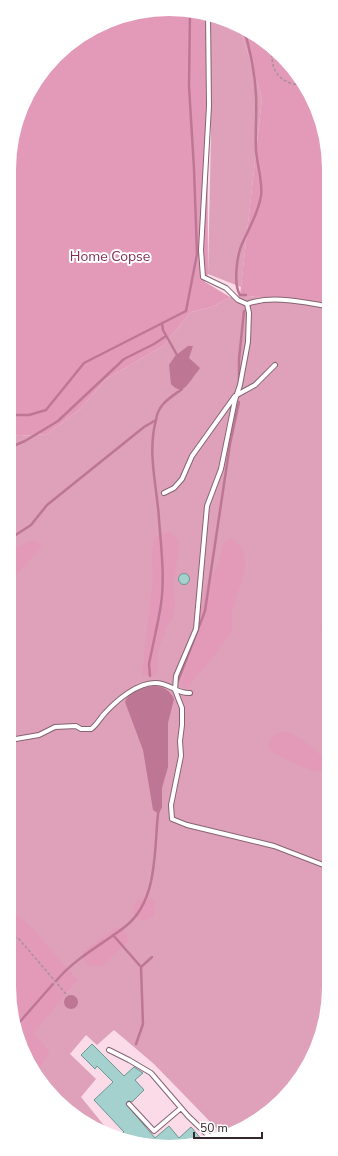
<svg xmlns="http://www.w3.org/2000/svg" width="338" height="1156" font-family="'Nunito Sans',sans-serif">
<style>
.green{fill:#dea1b9}
.forest{fill:#e39ab8}
.water{fill:#bd7794}
.lines{fill:none;stroke-linecap:round;stroke-linejoin:round}
.stream{stroke:#bd7794;stroke-width:2.5}
.building{fill:#a4d1cd;stroke:#6b9794}
.lane-casing{stroke:#856371;stroke-width:6}
.path{stroke:#a89099;stroke-width:1.5;stroke-dasharray:3 2;stroke-linecap:butt}
.lane{stroke:#fff;stroke-width:4}
.labels{text-anchor:middle;stroke-width:4;stroke-linejoin:round;paint-order:stroke}
.park-label{font-size:14px;fill:#832e57;stroke:#fff}
</style>
<rect width="100%" height="100%" fill="#fbdbe7"/>
<path class="green" d="M211,16l28,9 23,73 -21,189 -33,-13 3,-139z
M240,295l87,11 -1,712 -24,58 -36,38 -43,21 -69,-71 -40,-34 -17,15 -11,-10 -16,19 26,25 -15,18 30,37 -13,-3 -49,-38 -28,-45 -12,-61 2,-553 8,2 28,-2 32,-24 27,-31 57,-33 28,-34 21,-5 18,-10z"/>
<path class="forest" d="M138,12h62l7,2 1,260 -3,8 25,15 -18,10 -21,5 -28,34 -57,33 -27,31 -32,24 -28,2 -8,-2 1,-296 24,-58 44,-44z
M239,25l43,31 31,42 15,50 -1,158 -87,-11 22,-197z
M170,531l8,9v16l-5,30 2,15 -2,17 -6,7 -10,29 1,16 -2,6 -14,-1 11,-98 -1,-21 2,-18z
M230,539c31,15 5,51 2,75 -1,4 1,10 0,15 -4,13 -30,40 -39,52l-5,6 -5,1 -2,-3 26,-102c9,-13 14,-23 16,-39z
M34,540l8,6 -32,36 1,-33z
M327,616v50l-4,-14 -2,-28z
M283,731c17,5 32,17 43,30v9c-2,1 -3,2 -6,2 -9,0 -45,-17 -51,-23v-7l6,-7z
M151,898l3,2c0,4 2,9 0,13 -4,10 -15,8 -21,2l2,-11 4,-4z
M9,908l24,21 44,51 -43,53 16,20 -14,19 -15,-24 -12,-61z
M117,927l7,3 4,9 -1,4 -25,23c-14,-1 -17,2 -20,-14z"/>
<path class="water" d="M188,346h5l-4,12 11,10c-2,4 -6,7 -8,11 -6,8 -11,16 -21,5l-2,-19 6,-9z
M153,686c10,0 17,4 21,13l-6,24v44l-6,21v19l-3,7 -6,-4 -10,-60 -18,-48c3,-10 19,-14 28,-16z
M64 1002a7 7 0 1 1 14 0a7 7 0 1 1-14 0Z"/>
<g class="lines">
<path class="stream" d="M244,29c6,21 11,44 12,66 1,18 -1,37 0,55 1,15 7,31 5,46 -3,18 -12,32 -19,48 -5,11 -9,40 -2,51h6
M162,323l1,7 14,25
M239,384v-25l5,-48
M11,415h18l17,-5 38,-47 102,-52 11,-57 -3,-85 -5,-83 1,-74
M11,447l14,-6 33,-20 66,-62 30,-15 12,-8
M11,538l20,-13 16,-20 97,-78 12,-7c2,-16 14,-22 26,-31
M150,676l-1,-12c4,-20 9,-40 12,-60 4,-27 0,-57 -2,-85 -2,-33 -12,-66 -3,-99
M178,681l27,-70 25,-167 9,-42
M113,935l28,32 2,57 -7,20
M141,967l11,-10
M56,981c19,-23 47,-37 70,-55 32,-26 28,-75 32,-112
M17,1025l36,-41
M20,1044l5,4 1,3 -2,1"/>
</g>
<path class="building" d="M178.5 579a5.5 5.5 0 1 1 11 0a5.5 5.5 0 1 1-11 0Z
M92,1044l32,32 10,-9 9,6 -8,7 9,10 -12,12 -4,-1 -2,3 29,34 14,-12 10,12 12,-11 13,15 -46,5 -39,-11 5,-4 -30,-32 19,-18 -16,-16 -2,3 -14,-14z"/>
<g class="lines">
<g class="lane-casing">
<path id="lane" d="M208,15l1,91 -8,144 2,27 23,11 12,12 9,4c24,-9 55,-2 80,2
M247,304l2,9 -1,29 -8,43 -5,15 -14,69 -14,37 -11,123 -20,47 -1,14 7,18v17l-2,16 1,15 -10,49 1,14 15,6 87,21 52,20
M164,493l10,-5 8,-9 10,-23 43,-60 20,-11 20,-20
M10,740l29,-5 16,-8 21,-1 5,3h10c6,-4 9,-11 14,-16 12,-13 32,-30 50,-30 16,0 21,11 35,10
M109,1050l20,10 22,13 37,43 25,24
M129,1104l25,27 27,-23"/>
</g>
<path class="path" d="M272,49c-1,15 2,28 18,34 5,2 10,1 15,4
M9,935l10,4 47,55"/>
<use href="#lane" class="lane"/>
</g>
<g class="labels">
<g class="park-label">
<text x="110" y="261">Home Copse</text>
</g>
</g>
<path d="M0 0H338V1156H0ZM169 16H169A153 153 0 0 1 322 169V987A153 153 0 0 1 169 1140H169A153 153 0 0 1 16 987V169A153 153 0 0 1 169 16Z" fill="#fff" fill-rule="evenodd"/>
<path d="M194 1132v6h68v-6" fill="none" stroke="#34262b" stroke-width="2"/>
<text x="200" y="1132" font-size="12" fill="#34262b" stroke="#ffffff" stroke-width="3" paint-order="stroke">50 m</text>
</svg>
